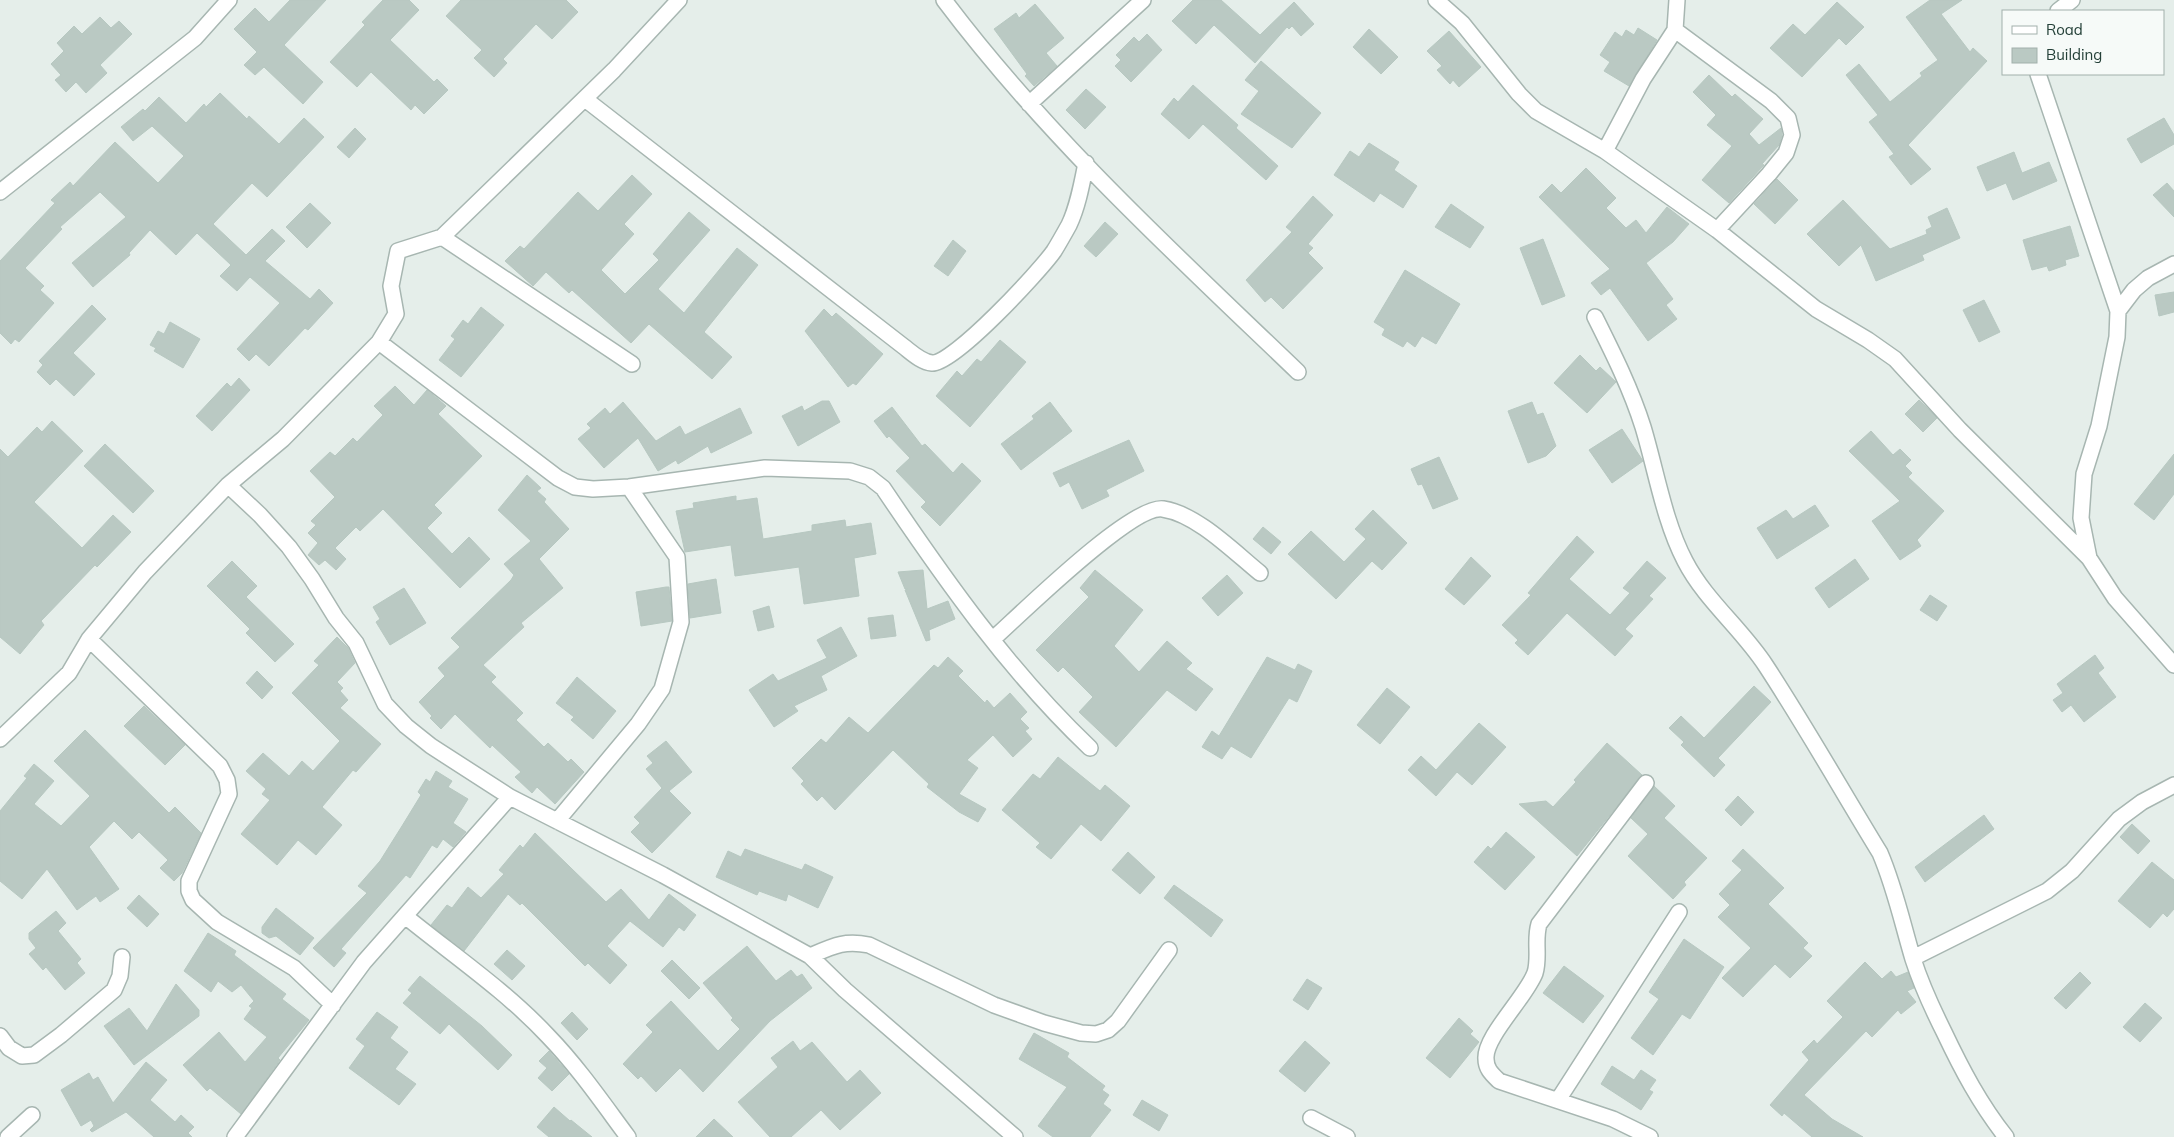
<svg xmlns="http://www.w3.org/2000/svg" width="2174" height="1137" font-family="Mulish,sans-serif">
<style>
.building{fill:#bac9c3;stroke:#b7c8c1}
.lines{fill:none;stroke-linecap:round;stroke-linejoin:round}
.minor-casing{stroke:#a7b6b1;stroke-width:18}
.minor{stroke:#fff;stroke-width:15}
</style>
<rect width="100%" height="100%" fill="#e5eeea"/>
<path class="building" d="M290,0h36l-42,45 39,37 -20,22 -39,-37 -9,8 -11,-10 13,-13 -23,-23 21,-21 14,14z
M383,0h26l10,10 -29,30 44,42 3,-3 11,11 -24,24 -9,-9 -4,5 -40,-38 -14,15 -27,-25 35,-37 -3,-3z
M461,0h105l12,12 -26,27 -16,-15 -33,35 4,4 -13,14 -20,-19 8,-8 -36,-34z
M1193,0h28l39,35 34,-33 20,22 -13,12 -9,-10 -3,3 -2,-2 -32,36 -41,-38 -18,19 -24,-23z
M1930,0h32l-21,14 29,38 3,-4 14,13 -79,84 23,24 -20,16 -22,-28 5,-3 -25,-32 9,-7 -32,-40 13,-11 31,38 32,-26 -2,-3 18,-13 -32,-43z
M1837,2l27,25 -18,18 -7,-7 -37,39 -32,-29 23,-24 12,11z
M1035,4l29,34 -18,15 11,13 -23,20 -9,-10 2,-2 -33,-45 22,-16 3,5z
M100,17l11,11 8,-7 13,13 -32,31 7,8 -21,20 -10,-11 -10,10 -11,-12 6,-5 -10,-11 13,-13 -7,-8 17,-17 8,8z
M1638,28l19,12 -28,46 -25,-15 6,-9 -10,-7 15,-23 7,5 4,-7 8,5z
M1369,29l29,28 -17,17 -28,-27z
M1449,31l32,36 -22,20 -6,-7 -3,4 -13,-14 5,-4 -15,-15z
M1147,34l15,16 -31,32 -16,-16 6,-6 -5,-5 18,-18 5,5z
M1261,61l60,52 -29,35 -51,-34 18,-23 -14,-11z
M1709,75l23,22 3,-3 28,25 -14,15 10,11 22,-17 1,7 -3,10 -17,19 2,1 -35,38 -27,-23 30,-34 -25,-21 9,-10 -23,-23z
M1193,85l45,40 -2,3 42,38 -12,14 -63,-56 -14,15 -28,-25 13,-16 4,4z
M1086,89l20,18 -21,22 -19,-19z
M220,93l27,26 2,-3 30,28 25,-26 20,19 -57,60 -15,-14 -39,41 33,31 26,-26 13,12 -20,20 45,38 9,-10 14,14 -25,27 -3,-2 -36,38 -13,-12 -7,7 -12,-12 43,-46 -30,-26 -13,14 -17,-15 11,-11 -34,-32 -21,22 -26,-25 -21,23 1,2 -37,32 -21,-24 54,-46 -26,-25 -40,35 2,2 -37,39 19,18 -4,4 14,13 -35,39 -4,-3 -4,5 -11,-11v-72l55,-58 -4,-3 19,-18 3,4 42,-44 43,41 26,-27 -32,-30 -19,15 -12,-14 22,-18 2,2 14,-14 27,26 18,-19 2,3z
M2164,118l10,17v9l-33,19 -14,-24z
M355,128l11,11 -17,19 -12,-11z
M1369,143l30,19 -5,8 23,16 -14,22 -23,-15 -6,9 -40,-27 16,-24 9,6z
M2014,152l8,21 27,-11 8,19 -44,19 -7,-17 -19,8 -10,-24z
M1586,168l30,30 -10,10 20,20 10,-8 10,13 21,-26 22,17 -16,18 -27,21 27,36 -7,6 11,14 -29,22 -38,-53 -9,7 -10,-12 19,-14 -71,-72 13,-13 9,9z
M632,175l20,19 -28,30 10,10 -33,36 24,24 34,-34 -6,-6 36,-42 21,18 -52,59 26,24 53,-65 21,17 -54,67 28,25 -20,22 -63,-55 -18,19 -59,-53 -3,3 -23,-21 -13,14 -28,-25 15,-15 4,3 54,-57 20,19z
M1777,179l21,21 -23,24 -21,-20z
M2167,183l7,8v26l-21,-22z
M1313,196l20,19 -25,29 5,4 -5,5 15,15 -40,41 -12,-12 -6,5 -19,-22 46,-48 -6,-5z
M1843,200l47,49 37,-15 -1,-4 6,-3 -4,-10 19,-9 13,30 -38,17 2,5 -48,21 -15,-36 -22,21 -32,-32z
M310,203l21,20 -24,25 -21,-21z
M1451,204l33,23 -14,21 -35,-21z
M1105,222l13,12 -22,23 -12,-11z
M2070,226l9,30 -14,4 1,5 -17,6 -2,-5 -15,4 -9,-30z
M1543,239l22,57 -23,9 -22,-57z
M953,240l13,11 -18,25 -14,-10z
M1405,270l55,34 -24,40 -14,-8 -7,11 -8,-6 -4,6 -21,-12 3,-6 -11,-7z
M2174,292v20l-15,4 -4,-21z
M1984,300l16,32 -21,10 -16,-32z
M92,305l14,14 -33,34 22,21 -21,22 -18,-17 -6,6 -13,-13 6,-7 -4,-4z
M481,307l23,18 -43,52 -22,-17 16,-21 -4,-3 12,-16 5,4z
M824,309l8,8 4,-4 47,41 -27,31 -3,-2 -5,4 -43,-56z
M170,322l30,17 -17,29 -29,-17 2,-3 -6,-3 8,-14 6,3z
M1000,340l26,22 -56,65 -34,-31 21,-25 5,5 15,-17 4,3z
M1580,355l16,16 4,-4 16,15 -29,31 -33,-30z
M239,378l11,12 -38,41 -16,-15 31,-33 4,4z
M395,386l19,19 13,-15 11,9 8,7 -8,8 44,42 -48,49 8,8 -15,15 25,26 17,-17 21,22 -30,29 -77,-79 -23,22 -4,-4 -21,21 11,11 -10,11 -11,-10 -6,5 -11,-10 10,-12 -10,-10 8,-8 -5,-4 24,-24 -25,-26 20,-19 5,4 18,-18 4,4 26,-27 -9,-9z
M1919,400l18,18 -14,14 -18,-18z
M822,401h7l11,21 -42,24 -16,-30 20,-10 2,5z
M623,402l33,39 24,-15 5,9 55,-27 12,25 -41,20 -3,-7 -30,18 -2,-4 -18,11 -20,-33 -34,30 -26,-29 13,-11 -4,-4 18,-16 5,6z
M1050,402l22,29 -51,39 -20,-26 33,-25 -2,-3z
M1532,402l5,13 6,-2 13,33 -10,10 -18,7 -20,-52z
M892,407l30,39 3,-2 28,29 9,-10 19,18 -41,45 -19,-19 5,-5 -30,-31 14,-13 -21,-22 -2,2 -13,-17z
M52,421l31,30 -49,51 48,46 31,-33 18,17 -34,35 -2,-2 -54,56 3,4 -24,29 -20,-17v-188l8,8 29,-30 5,5z
M1622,429l21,32 -31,22 -23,-33z
M1871,431l22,24 7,-6 11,11 -6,6 7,7 -4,4 36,34 -27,29 4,6 -21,14 -28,-39 28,-20 -51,-50z
M1129,440l15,31 -38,19 3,6 -27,13 -13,-27 -9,5 -7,-14z
M105,444l49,47 -21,22 -49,-47z
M2174,454v40l-20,26 -20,-16z
M1439,457l19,42 -25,10 -11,-25 -4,1 -7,-16z
M527,475l14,13 -4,3 9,8 -2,3 25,27 -30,30 24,29 -42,35 3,4 -41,38 13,12 -5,5 32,31 -7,7 28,27 4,-4 20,19 3,-3 13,13 -29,32 -18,-17 -5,6 -17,-16 6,-5 -29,-27 -2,3 -35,-34 -14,15 -11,-11 2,-2 -13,-14 26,-26 -7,-8 22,-21 -9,-9 60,-58 3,-5 -10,-11 27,-23 -33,-31z
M736,496v5l21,-3 6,41 49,-8v-6l33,-5 1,7 25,-4 5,31 -22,4 5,38 -55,8 -5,-37 -64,9 -4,-31 -46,7 -9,-41 18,-3 -1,-5z
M1815,505l14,21 -52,33 -20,-31 29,-18 7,9z
M1373,510l34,33 -25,27 -10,-9 -36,38 -48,-45 23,-23 33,31 22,-23 -11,-10z
M1263,527l18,15 -10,12 -18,-15z
M1577,536l17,16 -25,27 41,36 20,-22 -7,-5 24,-27 19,17 -17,18 4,3 -28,30 8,7 -18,20 -48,-43 -39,42 -13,-12 3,-3 -16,-15 29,-30 -3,-2z
M1471,557l20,19 -27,29 -19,-16z
M1855,559l14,20 -40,29 -14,-20z
M232,561l25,25 -11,11 48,47 -19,18 -29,-29 4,-4 -43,-43z
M923,570l4,39 21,-8 7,18 -26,11 1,10 -4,1 -21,-51 3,-1h-3l-7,-17z
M1095,570l48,40 -29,36 25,26 28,-31 25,22 -6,6 27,20 -17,22 -29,-21 -51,57 -37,-35 14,-15 -30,-30 -5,5 -22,-22 53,-53 -9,-9z
M1227,575l16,18 -25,23 -16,-18z
M716,579l5,34 -31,5 -2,-34z
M666,587h3l3,34 -31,5 -5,-34z
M404,588l22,35 -36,22 -14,-23 4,-3 -7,-12z
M1930,595l17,11 -10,15 -17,-11z
M769,606l5,21 -16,4 -5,-20z
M893,615l3,21 -25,3 -3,-21z
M841,627l16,29 -36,20 6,14 -33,16 4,5 -24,16 -25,-37 24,-16 5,7 49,-23 -10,-18z
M337,637l11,11 7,15 -18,19 6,6 -3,3 8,9 -8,8 41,36 -25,28 -3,-2 -31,37 20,18 -26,30 -18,-15 -21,25 -36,-31 29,-34 -8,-6 4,-5 -20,-18 17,-18 26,23 13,-15 11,10 27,-30 -48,-48 27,-28 -5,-4z
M2095,655l9,13 -6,5 18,24 -32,25 -13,-17 -9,7 -9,-12 10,-7 -6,-9z
M948,657l15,14 -5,5 27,27 2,-3 7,8 16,-15 17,19 -7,7 9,9 -4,3 7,8 -19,18 -20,-22 -26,25 11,8 -19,26 27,15 -8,13 -19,-10 -32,-25 2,-3 -36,-34 -58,60 -13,-14 -5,5 -16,-17 3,-3 -12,-13 29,-29 5,4 23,-26 19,16 66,-68 4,3z
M1267,657l28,13 3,-6 14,7 -15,31 -8,-4 -38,60 -20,-12 -9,13 -20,-12 10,-16 7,5z
M257,671l16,16 -11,12 -16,-16z
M577,677l39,34 -23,28 -22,-19 3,-3 -18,-14z
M1754,686l17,16 -53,56 7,7 -11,12 -33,-32 3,-3 -15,-14 12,-12 23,22z
M1387,688l23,19 -30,37 -23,-19z
M144,706l41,39 -20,20 -41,-39z
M1479,723l27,24 -34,38 -15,-13 -21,24 -28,-26 13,-14 15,14z
M85,730l84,83 6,-6 26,26 -19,40 -8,8 -14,-13 8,-8 -29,-28 -7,7 -18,-18 -25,26 30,42 -19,13 -4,-6 -19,14 -30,-41 -25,30 -22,-18v-70l27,-33 -3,-2 10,-12 20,17 -20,23 27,22 29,-30 -36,-35z
M666,741l26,31 -23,19 22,22 -39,40 -21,-21 9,-9 -6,-6 28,-29 -16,-19 7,-6 -6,-7z
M1607,743l35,32 -65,81 -58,-52 27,-3 7,6 23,-25 -2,-2z
M1058,757l42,34 5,-6 25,21 -29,35 -20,-17 -30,35 -15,-12 4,-4 -38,-33 31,-36 7,5z
M436,771l16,10 -4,6 20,12 -15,24 13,9 -13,15 -10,-8 -6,9 -5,-3 -22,33 -4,-3 -65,74 5,4 -12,14 -21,-19 54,-55 -9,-7 22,-25 22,-35 19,-31 -3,-3 8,-13 4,3z
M1654,786l21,20 -11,12 43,40 -23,24 2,3 -13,14 -45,-43 20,-22 -17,-16z
M1738,796l16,16 -13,14 -16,-16z
M1984,815l10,14 -69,53 -10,-15z
M2132,824l18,17 -12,13 -18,-17z
M1506,832l29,25 -30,33 -31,-28 14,-16 3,3z
M535,833l71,69 15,-13 28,31 20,-26 27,21 -12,16 -5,-4 -16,20 -33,-26 -23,25 20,19 -17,19 -22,-21 -3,3 -63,-63 -2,2 -12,-11 -44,57 -33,-26 16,-20 5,3 16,-21 13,11 23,-24 -5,-4 21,-25 3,3z
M745,849l57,21 3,-6 28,13 -15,31 -30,-14 -2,7 -27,-10 -2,4 -41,-18 12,-26 13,6z
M1743,849l41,39 -16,16 40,39 -5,5 9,8 -22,22 -15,-14 -32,33 -21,-19 29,-30 -33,-31 12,-12 -11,-11 23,-24 -10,-9z
M1128,852l27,25 -15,17 -28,-24z
M2152,862l22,18v29l-7,8 -4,-4 -13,15 -32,-27z
M1174,885l49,35 -12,17 -47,-39z
M139,895l20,19 -12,13 -20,-19z
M276,908l38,30 -14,17 -24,-19 -7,2 -7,-5v-6z
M56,911l10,12 -8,8 23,28 -4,4 8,10 -20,17 -19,-23 -3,3 -14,-16 7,-6 -7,-9v-6z
M208,933l28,18 -2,4 52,39 -4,5 27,21 -31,38 2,2 -39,54 -31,-26 -3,3 -24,-26 36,-33 26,30 22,-25 -23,-18 8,-11 -3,-2 5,-5 -13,-16 -9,7 -14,-11 -7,11 -27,-21z
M1684,939l40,28 -34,52 -8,-5 -29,41 -22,-17 28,-39 -10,-7z
M747,946l29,35 15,-11 6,7 5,-3 10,14 -42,33 -67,71 -23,-24 -24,24 -15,-16 -3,3 -15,-15 30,-32 -7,-7 25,-24 47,50 22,-22 -9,-9 2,-2 -30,-35z
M507,950l18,16 -13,14 -18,-16z
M672,960l28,28 -11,11 -28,-28z
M1865,962l17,17 9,-8 5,6 12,-5 6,16 -7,3 9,11 -15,12 -3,-4 -26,27 -6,-6 -62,64 28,24 31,18h-51l-28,-24 -2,3 -12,-11 39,-45 -7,-8 12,-12 3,4 26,-27 -16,-16z
M1564,966l40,30 -21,27 -40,-30z
M2080,972l11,11 -25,26 -12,-11z
M420,976l62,50 30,29 -14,15 -49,-46 -9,10 -37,-31 9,-10 -4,-3z
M1307,979l15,9 -14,22 -15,-10z
M176,984l23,26v6l-65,49 -30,-39 25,-18 18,23z
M2145,1003l17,15 -22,24 -17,-15z
M377,1012l21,15 -8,11 18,14 -13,17 21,15 -17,21 -50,-37 16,-22 -9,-7z
M572,1012l16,17 -11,11 -16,-17z
M1459,1018l14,13 -3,3 9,8 -29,36 -24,-20z
M1034,1033l35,20 -2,4 38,29 -3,4 7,5 -6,9 8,6 -21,27h-37l-15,-11 29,-39 -48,-28z
M793,1041l7,10 12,-9 35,40 13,-12 21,23 -41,37 -19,-20 -30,27h-21l-32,-35 40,-35 -7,-9z
M1305,1041l25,22 -25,29 -26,-21z
M549,1051l20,23 -17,17 -14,-13 9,-10 -8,-7z
M146,1062l21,18 -17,20 25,22 6,-7 13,12 -6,6 4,4h-38l-28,-25 -34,20 -2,-2 4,-4 -3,-6 -10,6 -20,-36 28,-17 4,7 5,-3 15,26z
M1612,1066l22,14 7,-10 15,10 -7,10 4,2 -12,18 -40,-26z
M1142,1100l26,15 -9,16 -26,-16z
M554,1107l16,14 1,-1 21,17h-43l-12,-10z
M714,1119l19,18h-37z"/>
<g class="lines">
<g class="minor-casing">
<path id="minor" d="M944,0c103,137 231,254 354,372
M1436,0l26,23 57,71 17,17 69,40 112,79 99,79 52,31 27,19 65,71 129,128 26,40 59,67
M2058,11l14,-11
M1675,30l96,71 17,17 4,17 -6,18 -17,21 -52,56
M2038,74l80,237
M585,99l318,247c8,6 18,16 29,17 21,2 108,-92 122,-112 5,-8 10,-17 15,-26 9,-19 13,-42 17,-62
M1029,104l114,-104
M1605,151l38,-72 32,-49 2,-30
M0,192l195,-154 34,-38
M442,237l190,127
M1595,317c18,36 36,72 48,110 13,43 21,94 42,134 20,39 57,68 81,105 40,61 76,125 114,187 15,35 22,69 33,106 8,25 19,49 31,73 18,38 36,72 62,105
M379,342l179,136 17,9 18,2 36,-2 136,-19 85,3 19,6 14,11c62,92 126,183 207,260
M228,485l32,30 29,32 23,32 24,39 20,25 29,61 21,22 25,20 79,51 153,78 147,81 35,34 170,147
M2089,558l-8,-40 3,-44 15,-48 18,-89 1,-26 16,-21 14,-12 26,-14
M89,639l131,127 7,14 2,14 -40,87v10l4,9 24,22 77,46 39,37
M993,639c27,-24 139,-135 170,-130 34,5 71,43 97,64
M0,739l69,-66 20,-34 56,-67 83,-87 55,-46 96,-97 17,-28 -5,-28 7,-35 44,-14 172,-167 65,-70
M1646,783l-107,141c-5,16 1,33 -4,49 -9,24 -51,64 -49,86 0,10 6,15 13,22l114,38 37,18
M557,821l81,-97 24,-35 19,-67 -4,-65 -48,-70
M405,916c48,39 101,75 143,120 30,31 54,66 80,101
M810,956c23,-10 34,-16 59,-11l125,60 50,18 37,10 15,1 12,-4 10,-9 51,-71
M1913,958l134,-67 25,-20 47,-52 23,-17 32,-17
M0,1036l9,12 13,8 12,-1 27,-20 53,-45 6,-14 2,-19
M1558,1100l121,-188
M1311,1118l36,19
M8,1137l24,-22
M235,1137l129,-175 146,-165"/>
</g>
<use href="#minor" class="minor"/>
</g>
<rect x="2002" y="10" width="162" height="65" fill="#f6faf8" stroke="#a2b0ab"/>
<rect x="2012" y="26" width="25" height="8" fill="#ffffff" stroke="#a2b0ab"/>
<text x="2046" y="35" font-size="15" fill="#244038">Road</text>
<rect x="2012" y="48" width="25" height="15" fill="#bac9c3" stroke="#a2b0ab"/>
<text x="2046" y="60" font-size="15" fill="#244038">Building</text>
</svg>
